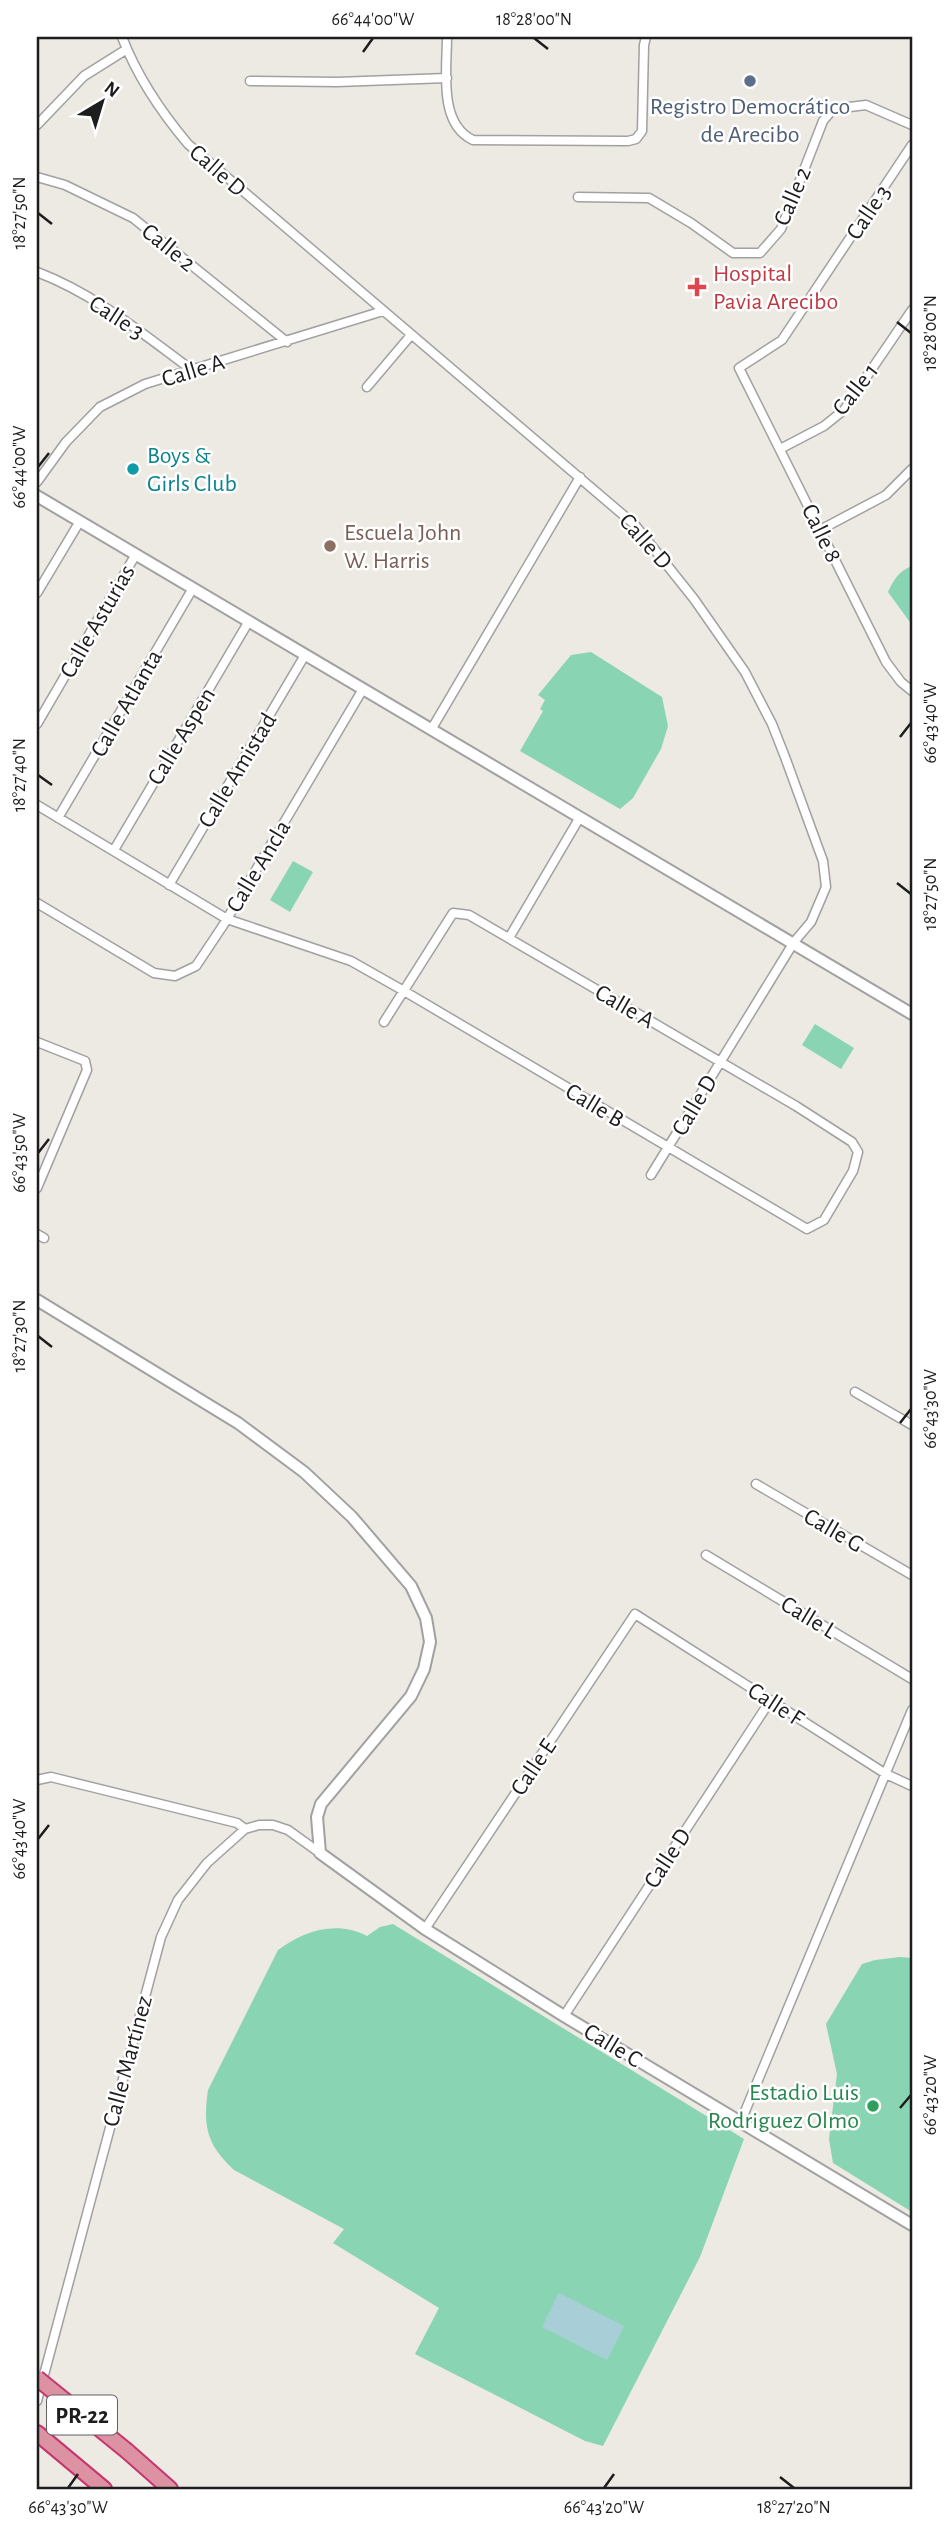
<svg xmlns="http://www.w3.org/2000/svg" width="949" height="2526" font-family="'Alegreya Sans',sans-serif">
<style>
.pitch{fill:#89d5b3}
.water{fill:#a8cfd7}
.lines{fill:none;stroke-linecap:round;stroke-linejoin:round}
.minor-casing{stroke:#a1a1a1;stroke-width:11}
.tertiary-casing{stroke:#a1a1a1;stroke-width:14}
.motorway-casing{stroke:#c7356f;stroke-width:18}
.minor{stroke:#fff;stroke-width:8}
.tertiary{stroke:#fff;stroke-width:10}
.motorway{stroke:#dd92a4;stroke-width:14}
.motorway-bridge-casing{stroke:#c7356f;stroke-width:18;stroke-linecap:butt}
.motorway-bridge{stroke:#dd92a4;stroke-width:14}
.ticks{fill:none;stroke:#1d1d1d;stroke-width:2.5}
.service-dot{fill:#5c6f8a;stroke:#fff;stroke-width:2.5}
.health-dot{fill:#e0444e;stroke:#fff;stroke-width:2.5}
.culture-dot{fill:#0f9aa8;stroke:#fff;stroke-width:2.5}
.education-dot{fill:#8d6e63;stroke:#fff;stroke-width:2.5}
.leisure-dot{fill:#2e9e5b;stroke:#fff;stroke-width:2.5}
.labels{text-anchor:middle;stroke-width:5;stroke-linejoin:round;paint-order:stroke}
.shield{fill:#fff;stroke:#616161;stroke-width:2}
.shield-label{font-size:23px;font-weight:bold;fill:#1d1d1d}
.service-label{font-size:24px;fill:#4e5e75;stroke:#fff}
.street-label{font-size:24px;fill:#1d1d1d;stroke:#fff}
.health-label{font-size:24px;fill:#be3a42;stroke:#fff;text-anchor:start}
.culture-label{font-size:24px;fill:#0d838f;stroke:#fff;text-anchor:start}
.education-label{font-size:24px;fill:#785e54;stroke:#fff;text-anchor:start}
.leisure-label{font-size:24px;fill:#27864d;stroke:#fff;text-anchor:end}
.neatline{fill:none;stroke:#1d1d1d;stroke-width:2.5}
.ticks-label{font-size:18px;text-anchor:middle;fill:#1d1d1d}
</style>
<rect width="100%" height="100%" fill="#ede9e3"/>
<path class="pitch" d="M912,566v59l-24,-33c6,-13 11,-21 24,-26z
M591,652l71,45 6,29 -7,23 -28,49 -13,11 -100,-58 23,-40 -3,-2 5,-9 -7,-5 33,-40z
M293,861l20,11 -23,40 -20,-12z
M815,1024l39,24 -13,21 -39,-24z
M393,1924l351,215 -44,118 -97,189 -18,-5 -170,-87 24,-46 -106,-65 11,-14 -110,-59c-28,-26 -31,-44 -26,-80l70,-140c26,-19 58,-30 89,-14l13,-9z
M900,1957l12,1v254l-79,-49 -4,-24 8,-65 -11,-50 36,-60 13,-4z"/>
<path class="water" d="M559,2293l65,33 -17,34 -65,-33z"/>
<g class="lines">
<g class="minor-casing">
<path id="minor" d="M122,37c15,39 39,75 66,107l447,381 59,74 51,73 27,52 13,33 38,104 3,26 -15,35 -17,20 -143,233
M447,37c0,32 -9,87 26,103l155,1 8,-2 6,-8 2,-86 2,-8
M250,81l87,1 110,-4
M37,125l47,-49 43,-27
M912,145l-130,195 -43,28 147,294 15,20 11,9
M37,177l28,8 68,33 154,124
M578,197l71,1 42,25 42,30h27l21,-24 42,-108 10,-12 33,-4 46,20
M37,272c58,22 106,62 155,98
M367,387l44,-52
M780,449l44,-23 20,-16 68,-100
M37,482l29,-40 34,-35 45,-23 238,-73
M820,530l66,-35 26,-26
M37,593l43,-72
M37,724l99,-170
M431,730l149,-253
M37,805l190,114 124,42 53,30 403,238 17,-9 29,-49 5,-19 -6,-10 -56,-36 -327,-191 -16,-2 -69,109
M58,818l135,-230
M114,850l135,-229
M169,885l136,-230
M37,903l117,70 21,3 21,-10 28,-42 139,-235
M509,938l71,-121
M37,1042l48,19 2,9 -50,118
M37,1234l7,4
M855,1392l57,33
M756,1484l156,91
M706,1555l206,124
M37,1780l14,-3 186,46 8,6
M425,1929l210,-315 251,160 26,12
M564,2016l206,-315
M741,2121l171,-411
M37,2401l124,-464 17,-37 29,-37 38,-34 14,-4h14l15,5 32,23"/>
</g>
<g class="tertiary-casing">
<path id="tertiary" d="M37,496l875,518
M37,1300l201,123 66,49 48,45 59,69 15,32 4,24 -6,27 -13,27 -90,108 -4,13 3,36 105,76 139,87 348,209"/>
</g>
<g class="motorway-casing">
<path id="motorway" d="M37,2433l67,56
M127,2451l43,38"/>
</g>
<use href="#minor" class="minor"/>
<use href="#tertiary" class="tertiary"/>
<use href="#motorway" class="motorway"/>
<g class="motorway-bridge-casing">
<path id="motorway-bridge" d="M37,2378l90,73"/>
</g>
<use href="#motorway-bridge" class="motorway-bridge"/>
</g>
<path class="ticks" d="M534,38l14,11M363,52l10,-14M38,213l14,11M897,322l14,11M38,467l11,-14M900,737l11,-14M38,775l14,10M897,883l14,11M38,1153l11,-14M38,1336l14,11M900,1423l11,-14M38,1839l11,-14M900,2108l11,-13M780,2477l14,11M68,2488l10,-14M604,2488l10,-14"/>
<circle class="service-dot" cx="750" cy="81" r="7"/>
<path class="health-dot" d="M693.5 276.5h7v7h7v7h-7v7h-7v-7h-7v-7h7z"/>
<circle class="culture-dot" cx="133" cy="469" r="7"/>
<circle class="education-dot" cx="330" cy="546" r="7"/>
<circle class="leisure-dot" cx="873" cy="2106" r="7"/>
<g class="labels">
<rect class="shield" x="47" y="2395.5" width="70" height="39" rx="5"/>
<g class="shield-label">
<text x="82" y="2423">PR-22</text>
</g>
<g class="service-label">
<text x="750" y="114">Registro Democrático<tspan x="750" dy="28">de Arecibo</tspan></text>
</g>
<g class="street-label">
<text transform="translate(218 170) rotate(41)" y="8">Calle D</text>
<text transform="translate(792 196) rotate(-67)" y="8">Calle 2</text>
<text transform="translate(868 212) rotate(-56)" y="8">Calle 3</text>
<text transform="translate(169 247) rotate(39)" y="8">Calle 2</text>
<text transform="translate(117 317) rotate(33)" y="8">Calle 3</text>
<text transform="translate(193 370) rotate(-17)" y="8">Calle A</text>
<text transform="translate(855 389) rotate(-52)" y="8">Calle 1</text>
<text transform="translate(822 533) rotate(64)" y="8">Calle 8</text>
<text transform="translate(646 541) rotate(48)" y="8">Calle D</text>
<text transform="translate(97 621) rotate(-60)" y="8">Calle Asturias</text>
<text transform="translate(126 703) rotate(-60)" y="8">Calle Atlanta</text>
<text transform="translate(181 736) rotate(-59)" y="8">Calle Aspen</text>
<text transform="translate(237 770) rotate(-59)" y="8">Calle Amistad</text>
<text transform="translate(258 866) rotate(-59)" y="8">Calle Ancla</text>
<text transform="translate(625 1006) rotate(30)" y="8">Calle A</text>
<text transform="translate(595 1105) rotate(31)" y="8">Calle B</text>
<text transform="translate(694 1105) rotate(-59)" y="8">Calle D</text>
<text transform="translate(834 1530) rotate(30)" y="8">Calle G</text>
<text transform="translate(809 1617) rotate(31)" y="8">Calle L</text>
<text transform="translate(776 1704) rotate(33)" y="8">Calle F</text>
<text transform="translate(533 1767) rotate(-56)" y="8">Calle E</text>
<text transform="translate(667 1858) rotate(-57)" y="8">Calle D</text>
<text transform="translate(613 2045) rotate(31)" y="8">Calle C</text>
<text transform="translate(127 2061) rotate(-75)" y="8">Calle Martínez</text>
</g>
<g class="health-label">
<text x="713" y="281">Hospital<tspan x="713" dy="28">Pavia Arecibo</tspan></text>
</g>
<g class="culture-label">
<text x="147" y="463">Boys &amp;<tspan x="147" dy="28">Girls Club</tspan></text>
</g>
<g class="education-label">
<text x="344" y="540">Escuela John<tspan x="344" dy="28">W. Harris</tspan></text>
</g>
<g class="leisure-label">
<text x="859" y="2100">Estadio Luis<tspan x="859" dy="28">Rodriguez Olmo</tspan></text>
</g>
</g>
<rect width="949" height="2526" fill="none" stroke="#ffffff" stroke-width="77"/>
<g transform="translate(102 102) rotate(38)" stroke="#ffffff" stroke-width="5" paint-order="stroke">
<path d="M0-5L12 26L0 18L-12 26Z" fill="#1d1d1d"/>
<text y="-10" font-size="19" font-weight="bold" text-anchor="middle" fill="#1d1d1d">N</text>
</g>
<rect x="38" y="38" width="873" height="2450" class="neatline"/>
<g class="ticks-label">
<text x="373" y="25">66°44'00"W</text>
<text x="534" y="25">18°28'00"N</text>
<text transform="translate(19 213) rotate(-90)" y="6">18°27'50"N</text>
<text transform="translate(930 333) rotate(-90)" y="6">18°28'00"N</text>
<text transform="translate(19 467) rotate(-90)" y="6">66°44'00"W</text>
<text transform="translate(930 723) rotate(-90)" y="6">66°43'40"W</text>
<text transform="translate(19 775) rotate(-90)" y="6">18°27'40"N</text>
<text transform="translate(930 894) rotate(-90)" y="6">18°27'50"N</text>
<text transform="translate(19 1153) rotate(-90)" y="6">66°43'50"W</text>
<text transform="translate(19 1336) rotate(-90)" y="6">18°27'30"N</text>
<text transform="translate(930 1409) rotate(-90)" y="6">66°43'30"W</text>
<text transform="translate(19 1839) rotate(-90)" y="6">66°43'40"W</text>
<text transform="translate(930 2095) rotate(-90)" y="6">66°43'20"W</text>
<text x="68" y="2513">66°43'30"W</text>
<text x="604" y="2513">66°43'20"W</text>
<text x="794" y="2513">18°27'20"N</text>
</g>
</svg>
